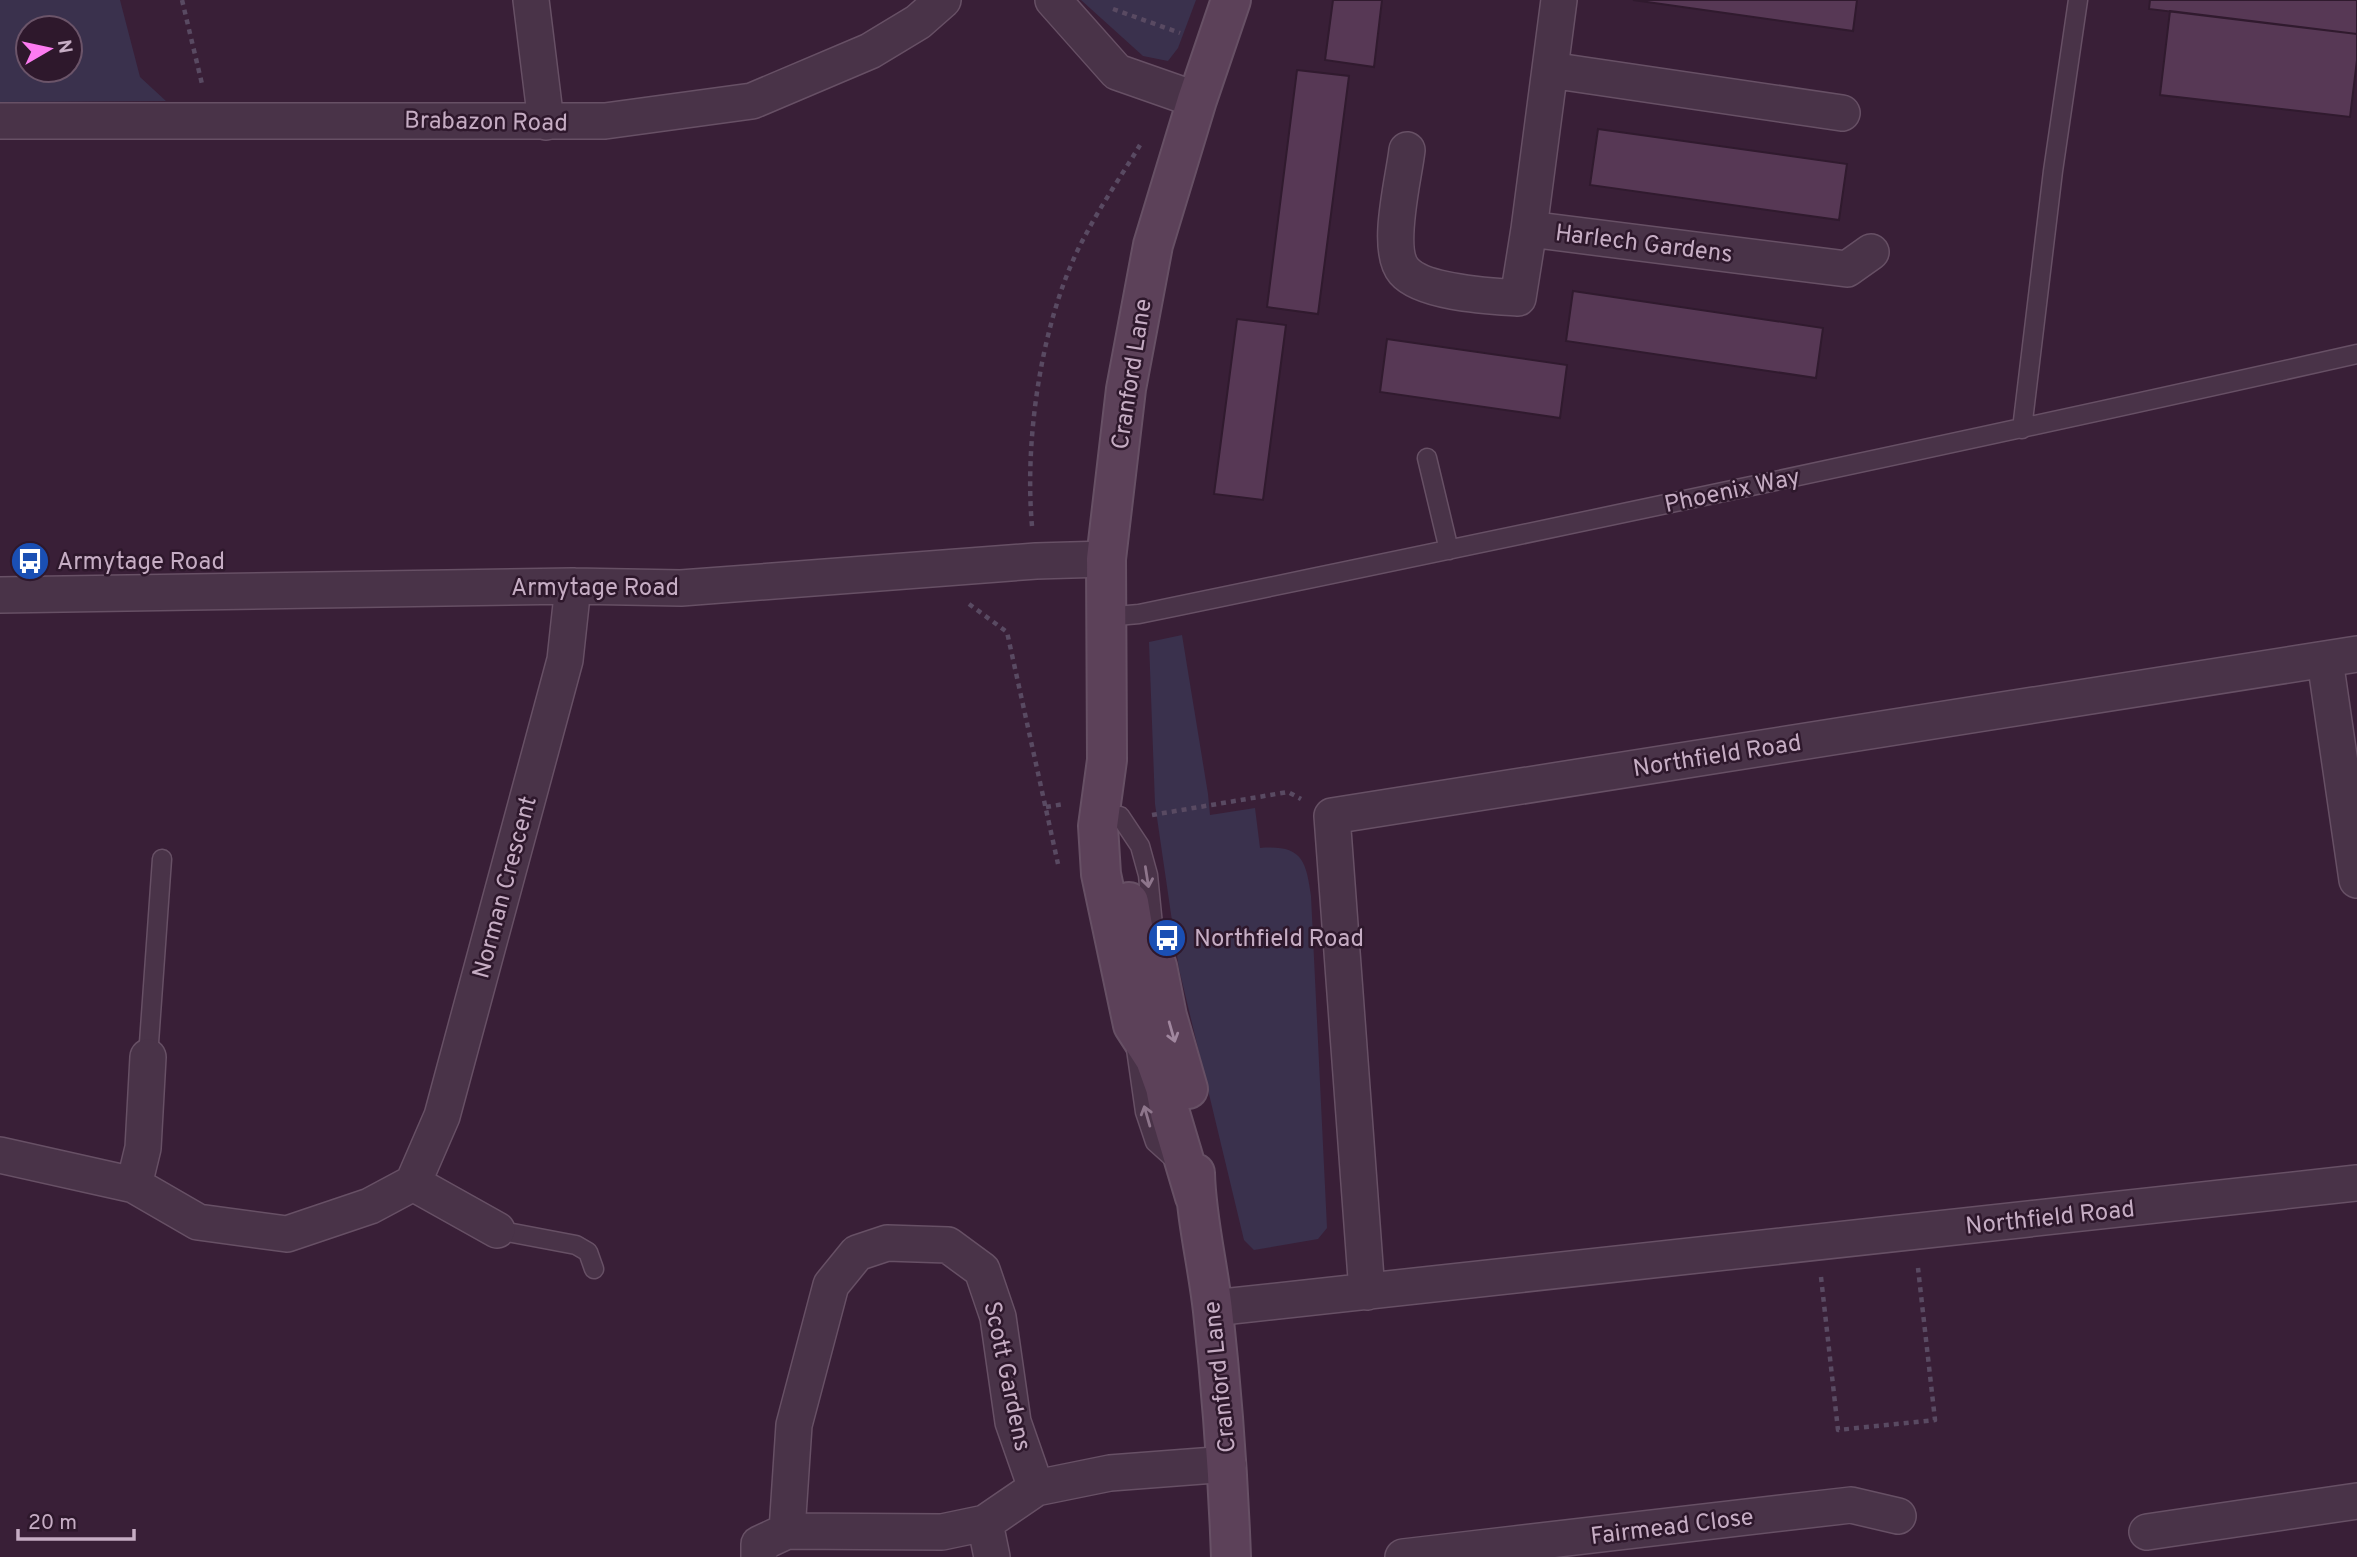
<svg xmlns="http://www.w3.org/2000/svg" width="2357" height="1557" font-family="Overpass,sans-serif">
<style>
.green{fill:#3a314d;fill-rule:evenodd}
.building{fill:#573855;stroke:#301a2e;stroke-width:2}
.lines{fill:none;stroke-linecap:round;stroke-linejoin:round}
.lane-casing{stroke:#675065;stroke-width:21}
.street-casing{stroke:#675065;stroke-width:38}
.secondary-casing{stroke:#675065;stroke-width:42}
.path{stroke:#594a62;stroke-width:4.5;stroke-dasharray:5 5;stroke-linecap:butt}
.lane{stroke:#493348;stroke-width:18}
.street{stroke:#493348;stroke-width:35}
.secondary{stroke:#5c4159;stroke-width:38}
.oneway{stroke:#8e768c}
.oneway2{stroke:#a1879f}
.labels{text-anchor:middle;stroke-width:5;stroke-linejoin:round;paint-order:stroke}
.street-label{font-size:24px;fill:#c6adc4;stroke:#2e182c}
.poi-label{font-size:24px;fill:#c6adc4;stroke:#2e182c;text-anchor:start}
</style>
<rect width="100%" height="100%" fill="#391f37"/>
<path class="green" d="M0,0h120l20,77 26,24 -166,1zM28,28h42v42h-42z
M1081,0h115l-18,48 -10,13 -25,-5z
M1182,635l26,159 2,21 45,-7 5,40c41,-3 46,11 51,48l16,332 -9,11 -64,11 -10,-10 -65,-271 -24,-165 -6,-162z"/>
<path class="building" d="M1333,0h49l-8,67 -49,-7z
M1633,0h224l-4,31z
M2150,0h207v34l-208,-25z
M2170,11l187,23v26l-7,57 -190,-22z
M1297,70l52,6 -31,238 -51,-7z
M1598,129l249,35 -8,56 -249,-35z
M1573,291l250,37 -7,50 -250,-37z
M1237,319l49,6 -23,175 -49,-6z
M1387,339l180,26 -7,53 -180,-26z"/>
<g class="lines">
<g class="lane-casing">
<path id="lane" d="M2022,429l31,-258 25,-171
M1427,458l22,92
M1105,617l34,-3c406,-84 813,-169 1218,-260
M1120,816l20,30 8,29 8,80
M1136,1049l9,63 10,30 20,18
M148,1057l14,-198
M497,1230l79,15 12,7 6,17"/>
</g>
<g class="street-casing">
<path id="street" d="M531,0l15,122
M1053,0l64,72 80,28
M1559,0l-30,229 318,40 24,-17
M1550,70l292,43
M0,121h605l147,-20 118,-50 48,-29 25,-22
M1407,150c-3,28 -22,99 -3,121 19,22 86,25 114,27l11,-69
M0,595l573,-9 108,2 355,-27 70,-2
M2325,660l32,220
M0,1155l134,30 64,37 89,12 83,-28 43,-23 29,-67 123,-456 8,-74
M413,1183l84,47
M134,1185l9,-37 5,-91
M1367,1292l-35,-476 1025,-162
M1213,1308l1144,-125
M985,1523l7,34
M787,1531l7,-106 37,-140 26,-32 30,-10 61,2 34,25 16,47 15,105 23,66
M2147,1532l210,-31
M759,1557v-13l28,-13 155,1 43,-9 51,-35 74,-15 118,-9
M1403,1557l448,-52 47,11"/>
</g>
<g class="secondary-casing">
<path id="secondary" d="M1129,902l6,36 22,28 10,50 21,73
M1195,1173c1,46 13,92 18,138 9,82 15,164 18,246
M1195,1197l-25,-84 -5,-26 -10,-28 -22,-34 -32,-151 -3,-48 9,-66 -1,-201 20,-170 27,-144 44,-145 34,-100"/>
</g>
<path class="path" d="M182,0l20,84
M1113,9l67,24
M1032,526c-8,-88 10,-212 53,-290 16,-31 37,-61 55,-91
M969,604l38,28 51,232
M1046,807l18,-3
M1152,815l136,-23 13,7
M1821,1277l17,153 97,-10 -17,-152"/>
<use href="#lane" class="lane"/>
<use href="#street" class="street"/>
<use href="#secondary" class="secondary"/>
</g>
<defs><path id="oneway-shaft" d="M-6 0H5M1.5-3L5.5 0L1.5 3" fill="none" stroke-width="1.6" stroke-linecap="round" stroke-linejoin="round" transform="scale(1.75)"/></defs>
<g class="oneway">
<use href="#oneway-shaft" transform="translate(1147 877) rotate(81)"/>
<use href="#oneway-shaft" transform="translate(1147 1116) rotate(-106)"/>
</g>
<use class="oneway2" href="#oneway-shaft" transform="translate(1172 1032) rotate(74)"/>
<defs>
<g id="bus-disc" transform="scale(2.0125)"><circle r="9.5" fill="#1a4fb4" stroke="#2e182c"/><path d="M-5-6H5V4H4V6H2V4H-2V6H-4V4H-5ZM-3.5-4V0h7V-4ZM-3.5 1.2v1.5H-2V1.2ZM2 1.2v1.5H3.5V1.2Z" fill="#fff"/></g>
</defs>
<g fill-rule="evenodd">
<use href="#bus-disc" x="30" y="561"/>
<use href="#bus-disc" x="1167" y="938"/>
</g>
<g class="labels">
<g class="street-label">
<text transform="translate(486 121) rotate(1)" y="8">Brabazon Road</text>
<text transform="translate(1644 243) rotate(7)" y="8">Harlech Gardens</text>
<text transform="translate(1131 374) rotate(-81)" y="8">Cranford Lane</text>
<text transform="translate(1732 490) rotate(-12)" y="8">Phoenix Way</text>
<text x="595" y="595">Armytage Road</text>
<text transform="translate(1717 755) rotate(-9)" y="8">Northfield Road</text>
<text transform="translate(504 887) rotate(-75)" y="8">Norman Crescent</text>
<text transform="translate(2050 1217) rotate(-6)" y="8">Northfield Road</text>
<text transform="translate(1008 1376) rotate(78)" y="8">Scott Gardens</text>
<text transform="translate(1219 1377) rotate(-96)" y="8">Cranford Lane</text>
<text transform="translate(1672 1526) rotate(-7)" y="8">Fairmead Close</text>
</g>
<g class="poi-label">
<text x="57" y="569">Armytage Road</text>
<text x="1194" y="946">Northfield Road</text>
</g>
</g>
<g transform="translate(49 49) rotate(81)"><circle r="33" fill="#2e182c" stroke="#6b5469" stroke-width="2"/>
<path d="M0-5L12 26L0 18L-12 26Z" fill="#fd7bf1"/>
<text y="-10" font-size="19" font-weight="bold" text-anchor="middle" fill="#c6adc4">N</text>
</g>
<path d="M18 1529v10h116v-10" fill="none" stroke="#c6adc4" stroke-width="3.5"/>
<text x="28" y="1529" font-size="21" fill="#c6adc4" stroke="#2e182c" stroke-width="5" paint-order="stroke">20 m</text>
</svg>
